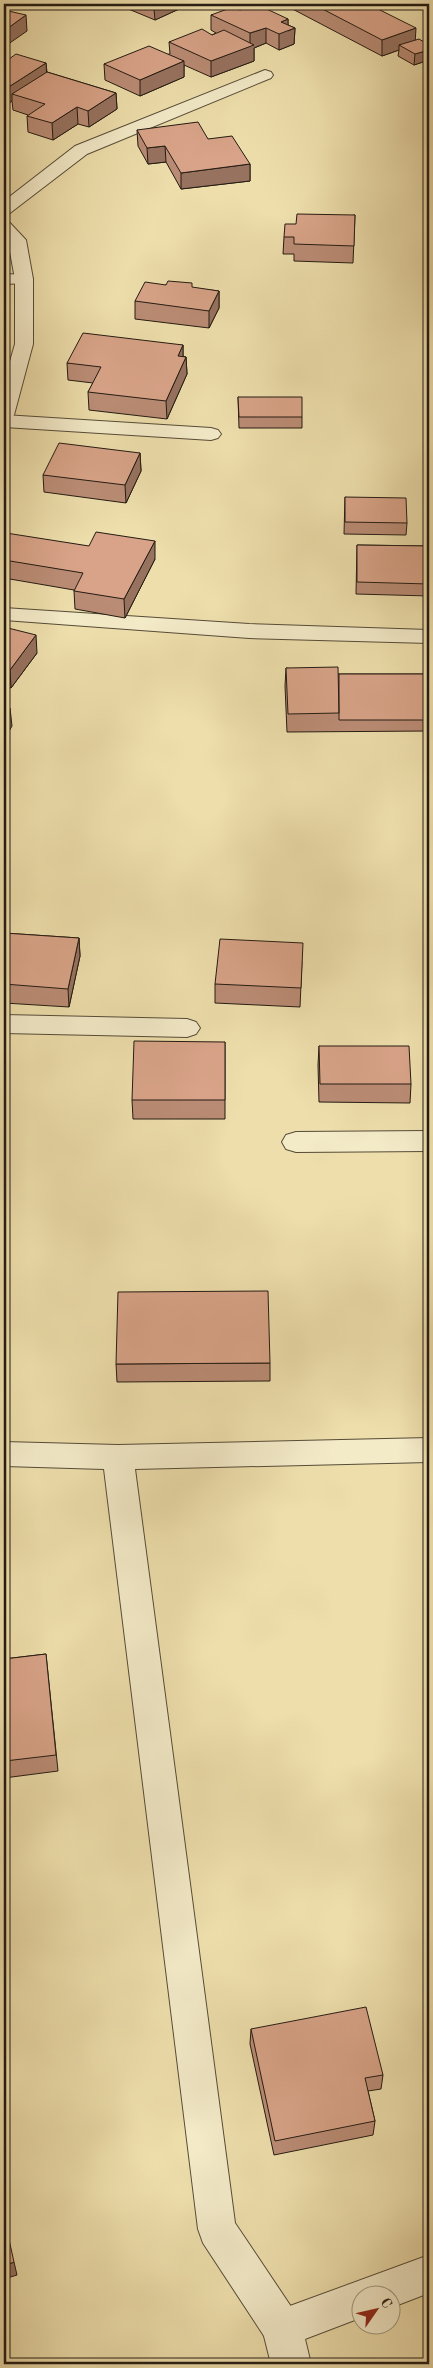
<svg xmlns="http://www.w3.org/2000/svg" width="433" height="2368" font-family="'Old Standard TT',serif">
<style>
.lines{fill:none;stroke-linecap:round;stroke-linejoin:round}
.lane-casing{stroke:#564c38;stroke-width:2}
.street-casing{stroke:#564c38;stroke-width:2}
.lane{fill:#f3eac8;fill-rule:evenodd}
.street{fill:#f3eac8;fill-rule:evenodd}
.wall{fill:#ba8c75;stroke:#241b12}
.shaded-wall{fill:#97725f;stroke:#241b12}
.building{fill:#d8a388;stroke:#241b12}
</style>
<rect width="100%" height="100%" fill="#eddeab"/>
<filter id="stains"><feTurbulence type="fractalNoise" baseFrequency=".004" numOctaves="4"/><feColorMatrix values="0 0 0 0 .2 0 0 0 0 .09 0 0 0 0 .02 0 0 0 .5 -.17"/></filter>
<radialGradient id="worn" r=".72"><stop offset=".6" stop-color="#630" stop-opacity="0"/><stop offset="1" stop-color="#630" stop-opacity=".3"/></radialGradient>
<g class="lines">
<g class="lane-casing">
<path id="lane" d="M4,274l26,1 3,4 -3,4 -26,1z
M4,415l207,13 7,2 3,4 -3,4 -7,2 -207,-13z
M4,608l245,16 180,6v13l-180,-5 -245,-18z
M4,1015l183,4 9,3 4,6 -4,6 -9,3 -183,-4z
M429,1131v20l-133,1 -10,-3 -4,-7 4,-7 10,-3z
M429,1438v24l-294,7 100,754 61,91 6,14 -6,14 -14,6 -14,-6 -65,-99 -5,-14 -94,-760 -100,-3v-24l114,3z"/>
</g>
<g class="street-casing">
<path id="street" d="M265,70l6,2 2,3 -2,3 -184,76 -77,59 -6,1v-13l71,-55z
M4,222l6,1 16,17 7,39v65l-19,71 -3,4 -7,2v-39l11,-38v-65l-7,-38 -4,-4z
M429,2255v38l-39,15v-12h-30v22l-55,21 6,25h-40l-9,-36 6,-14z"/>
</g>
<use href="#lane" class="lane"/>
<use href="#street" class="street"/>
</g>
<path class="wall" d="M125,4h65l-35,16 -29,-12z
M283,4h85l47,36 14,5v28l-3,-2v-10l-12,4 -16,-9 1,-6 -17,6z
M240,10l48,9v6l7,3 -1,16 -15,6 -13,-7 -12,5v13l-43,16 -27,-12v12l-44,19 -35,-16 -1,-16 66,-10 -1,-12 43,-7 4,-2 -5,-3v-15z
M4,57l5,2 37,4 1,9 69,21 1,16 -28,18 -11,-3 -25,16 -25,-8 -1,-16 1,-1 -15,-5 -1,-9 -8,6z
M137,130l71,9 42,25v17l-69,8 -15,-27 -18,2 -10,-18z
M355,215l-2,48 -59,-2v-7h-11l1,-17 12,-13z
M166,285l53,6v17l-10,20 -74,-9v-18z
M183,345v11l3,1 1,17 -20,45 -78,-9 -1,-18 5,-9 -25,-3 -1,-17z
M238,397l64,20v11h-63z
M140,453l1,18 -15,32 -82,-11 -1,-17z
M345,497l62,26 -1,12 -62,-1z
M4,536l151,23 -30,59 -50,-9 -1,-18v-1l-70,-12z
M357,545l72,1v50l-73,-2z
M4,627l33,26 -26,35 -7,-1z
M286,668l53,6h90v57l-142,1 -2,-46z
M4,933l75,5 1,18 -11,51 -65,-4z
M302,961l-2,46 -85,-4v-19z
M225,1042v77h-92l-1,-19z
M319,1046l92,38 -1,19 -91,-1 -1,-37z
M270,1363v18l-153,1 -1,-18z
M46,1654l12,117 -54,7v-119z
M251,2029l132,46 -2,14 -13,2 7,30 -2,14 -99,20 -24,-111z"/>
<path class="shaded-wall" d="M167,4h23l-35,16 -1,-11z
M26,15l1,16 -23,16v-16z
M288,19v12l7,-3 -1,16 -15,6v-16l2,-12z
M266,28v15l-12,5v13l-43,16v-16l39,-15v-13z
M416,28l-1,16 -16,1v5l-17,6v-16z
M429,50v10l-15,5 1,-11z
M184,61v16l-44,19v-16z
M46,63l1,16 -35,15v7l-8,6v-17z
M116,93l1,16 -28,18 -1,-16z
M77,107l1,17 -25,16 -1,-17z
M165,146l1,16 -18,2 -1,-16z
M250,164v17l-69,8v-16z
M219,291v17l-10,20v-17z
M183,345v17l-5,-6z
M186,357l1,17 -20,45 -1,-18z
M140,453l1,18 -15,32 -1,-18z
M155,541v18l-30,59 -1,-19z
M36,635l1,18 -26,35 -1,-18z
M10,708l2,18 -8,14v-21z
M79,938l1,18 -11,51 -1,-18z
M14,2262l3,13 -13,4v-13z"/>
<path class="building" d="M141,4h26l-13,5z
M256,4l32,15 -7,3 14,6 -16,6 -13,-6 -16,5 -39,-18 22,-8 7,3z
M313,4h55l48,24 -34,12z
M4,10l22,5 -22,16z
M202,29l10,6 12,-5 30,15 -43,16 -42,-19z
M419,39l10,6v5l-14,4 -16,-9z
M149,46l35,15 -44,19 -36,-16z
M16,54l30,9 -42,27v-33l5,2z
M47,72l69,21 -28,18 -11,-4 -25,16 -25,-7 18,-12 -33,-10z
M198,122l10,17 24,-3 18,28 -69,9 -16,-27 -18,2 -10,-18z
M297,214l58,1 -1,31 -60,-2v-7h-10l1,-13h11z
M168,281l24,2v4l27,4 -10,20 -74,-10 10,-19 21,3z
M83,333l100,12 -5,11 8,1 -20,44 -78,-9 13,-25 -34,-4z
M238,397h64v20h-63z
M59,443l81,10 -15,32 -82,-10z
M345,497l61,1 1,25 -62,-1z
M96,532l59,9 -31,58 -50,-8 9,-18 -79,-13v-24l2,-3 83,13z
M357,545l72,1v38l-72,-2z
M4,627l32,8 -26,35 -6,-1z
M338,667l1,46 -51,1 -2,-46z
M339,674h90v46h-90z
M4,706l6,2 -6,11z
M4,933l75,5 -11,51 -64,-5z
M220,939l83,4 -2,45 -86,-4z
M134,1041l91,1v58h-93z
M319,1046h90l2,38h-91z
M268,1291l2,72 -154,1 2,-72z
M46,1654l10,101 -51,6 -1,-10v-92z
M4,1751l1,16h-1z
M366,2007l17,68 -18,3 10,43 -100,20 -24,-112z
M4,2217l10,45 -10,4z"/>
<rect width="433" height="2368" fill="none" stroke="#eddeab" stroke-width="20"/>
<rect x="5" y="5" width="423" height="2358" fill="none" stroke="#241b12" stroke-width="2.5"/>
<rect x="10" y="10" width="413" height="2348" fill="none" stroke="#241b12"/>
<g transform="translate(376 2310) rotate(56)"><circle r="24" fill="#f3eac8" stroke="#a0977f"/>
<path d="M0-4L9 19L0 12L-9 19Z" fill="#8f2418"/>
<text y="-8" font-size="14" font-weight="bold" text-anchor="middle" fill="#241b12">С</text>
</g>
<rect width="100%" height="100%" filter="url(#stains)"/>
<rect width="100%" height="100%" fill="url(#worn)"/>
</svg>
